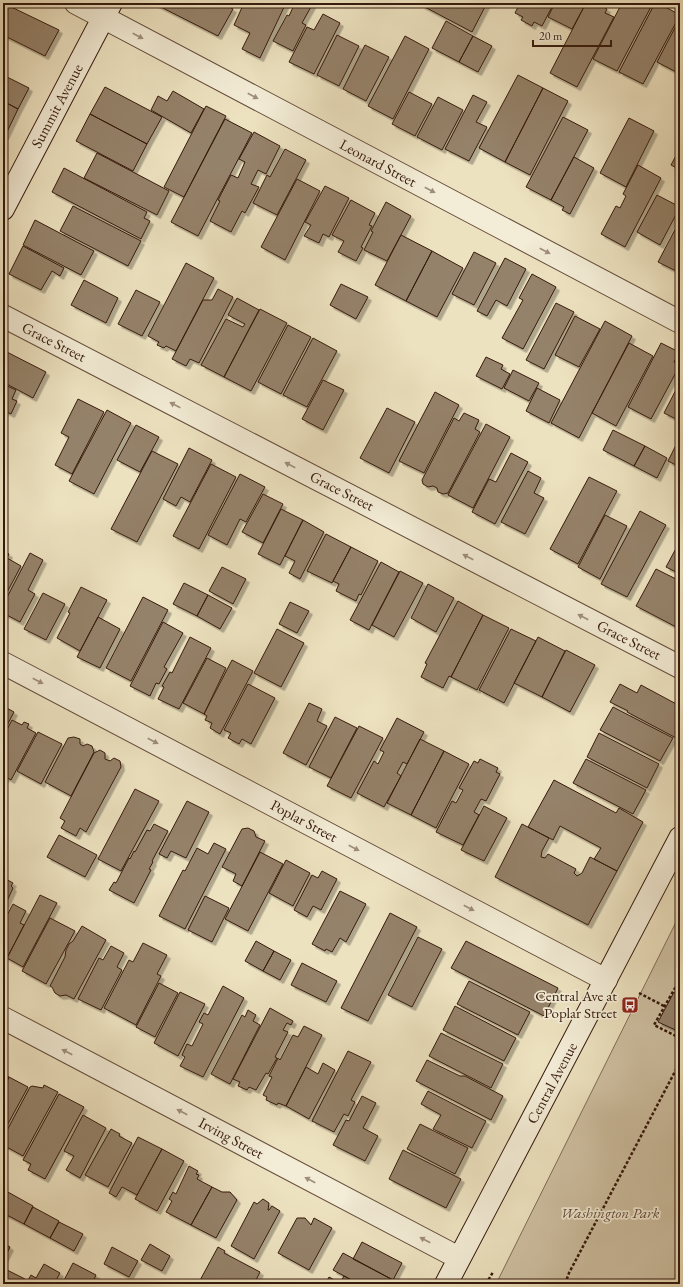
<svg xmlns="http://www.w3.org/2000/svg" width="683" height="1287" font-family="'EB Garamond',serif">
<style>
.green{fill:#cec0a2;stroke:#826d58}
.building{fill:#95826a;stroke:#361a0d;filter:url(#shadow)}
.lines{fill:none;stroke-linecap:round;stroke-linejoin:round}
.street-casing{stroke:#644c3a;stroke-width:24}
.secondary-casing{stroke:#361a0d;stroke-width:24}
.path{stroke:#361a0d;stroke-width:2.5;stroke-dasharray:3 2;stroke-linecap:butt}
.street{stroke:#f3ecd6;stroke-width:22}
.secondary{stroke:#f3ecd6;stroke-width:22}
.oneway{fill:#9e8e7c}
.labels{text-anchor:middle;stroke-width:3.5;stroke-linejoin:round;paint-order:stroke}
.street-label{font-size:15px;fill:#361a0d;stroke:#f3ecd6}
.poi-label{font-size:15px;fill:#361a0d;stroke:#f3ecd6;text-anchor:end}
.park-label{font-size:15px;font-style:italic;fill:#644c3a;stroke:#f3ecd6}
</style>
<defs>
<filter id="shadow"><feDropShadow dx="3.5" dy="3.5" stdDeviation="0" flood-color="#0004"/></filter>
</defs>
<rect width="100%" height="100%" fill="#ede2c0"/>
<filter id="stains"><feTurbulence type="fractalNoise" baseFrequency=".005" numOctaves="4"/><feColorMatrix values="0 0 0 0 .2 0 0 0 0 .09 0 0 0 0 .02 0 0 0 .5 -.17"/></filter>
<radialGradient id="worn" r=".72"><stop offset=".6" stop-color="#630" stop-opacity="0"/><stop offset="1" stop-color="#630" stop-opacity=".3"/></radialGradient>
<path class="green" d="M680,914v370h-184z"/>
<path class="building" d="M3,3l56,27 -14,26 -42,-21z
M153,3h69l11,6 -15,27z
M244,3h42l-26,55 -18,-9 8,-16 -16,-8z
M295,3h13l4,2 -10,18 4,2 -13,26 -20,-10 14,-26 2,1z
M422,3h65l-15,29 -51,-27z
M520,3h34l-12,23 -8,-4 -2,4 -11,-6 2,-3 -8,-4z
M555,3h31l-14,26 -24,-12z
M586,3h10l11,6 -2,4 9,4 -37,70 -27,-14z
M622,3h31l-36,68 -24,-12z
M655,3h3l22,12 -37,69 -24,-12z
M323,14l17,9 -26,51 -25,-12 18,-35 7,3z
M680,18v56l-23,-12z
M446,21l27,15 -14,26 -27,-14z
M337,35l22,11 -20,40 -22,-11z
M405,36l24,13 -36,70 -25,-13z
M473,36l19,10 -14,26 -19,-10z
M365,45l24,12 -23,44 -23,-12z
M3,75l26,13 -11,21 -15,-8z
M518,75l25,13 -38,74 -26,-14z
M105,87l57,30 -15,27 -57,-30z
M543,88l25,13 -38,74 -25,-13z
M173,91l31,18 -13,24 -40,-23 7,-14 9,5z
M409,92l23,12 -17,32 -23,-12z
M473,95l14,7 -11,20 11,5 -18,34 -24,-12z
M438,97l25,13 -21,40 -25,-13z
M3,101l15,8 -13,27h-2z
M206,106l20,10 -42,81 -20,-10z
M90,114l57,30 -14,27 -57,-30z
M563,117l25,13 -37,70 -25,-13z
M629,118l25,13 -28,56 -26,-14z
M225,119l27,14 -54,103 -27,-14z
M254,132l26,14 -14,28 -8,-4 -7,14 8,3 -14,26 -3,-2 -11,21 -21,-11 10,-20 -2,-1 13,-25 7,3 7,-16 -6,-3z
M680,148v22l-9,-5z
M285,149l21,11 -29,55 -24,-12 14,-28 3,2z
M97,153l72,38 -12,24 -73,-37z
M574,157l20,11 -24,46 -8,-4 2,-3 -13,-7z
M638,165l23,13 -36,69 -24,-13 15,-28 4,2 6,-12 -3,-2z
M64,168l83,44 -3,6 6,3 -9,18 -89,-47z
M297,179l23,12 -35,69 -24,-13z
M325,186l24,12 -20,39 -6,-3 -4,9 -15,-7 7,-11 -6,-3z
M657,195l23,12 -20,38 -23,-13z
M351,200l24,13 -6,12 3,1 -11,21 2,1 -7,13 -18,-9 6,-11 -12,-6z
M386,202l25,14 -24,45 -23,-11 9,-18 -2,-1z
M73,206l68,35 -13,25 -68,-35z
M35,220l59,31 -13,24 -58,-30z
M680,220v53l-22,-11z
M401,235l31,16 -26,50 -31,-16z
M23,246l41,22 -4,8 -8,-5 -11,19 -32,-16z
M432,251l31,17 -26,49 -31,-16z
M474,252l22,11 -22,42 -22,-11z
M505,258l21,11 -19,37 -11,-6 -9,16 -10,-5z
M186,263l28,15 -38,73 -10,-5 -2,2 -7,-3 2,-3 -11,-6z
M532,274l24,13 -33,62 -21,-11 21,-38 -4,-2z
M84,280l34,18 -12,25 -35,-18z
M341,284l27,13 -12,22 -26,-14z
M218,289l15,8 -34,66 -9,-4 -4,7 -14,-7 31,-59h9z
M136,290l24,12 -18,34 -24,-12z
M237,298l22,12 -35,67 -23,-12 25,-46 17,8 2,-3 -17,-9z
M556,303l18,9 -30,57 -18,-9z
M260,309l27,14 -36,68 -27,-14z
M575,316l25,13 -21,38 -24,-12z
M605,321l27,15 -53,102 -28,-15z
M288,325l23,12 -30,57 -23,-12z
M313,338l24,13 -30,56 -24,-12z
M629,343l24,13 -37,70 -24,-13z
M661,343l18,9 -5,10 6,3 -29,54 -23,-12z
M3,350l43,22 -13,26 -30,-16z
M486,357l17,8 -2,4 9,5 -8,15 -26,-13z
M513,370l26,13 -10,18 -25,-13z
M323,380l21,10 -21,40 -21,-11z
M680,382v39l-16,-8z
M3,384l13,6 -4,9 5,2 -6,13 -6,-3 -2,5z
M537,388l23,12 -11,23 -23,-12z
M435,392l24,13 -35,68 -25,-12z
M78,399l26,13 -32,62 -17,-9 14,-28 -8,-4z
M387,408l28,14 -26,51 -29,-15z
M107,410l24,13 -37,71 -25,-13z
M464,413l15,7 -4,9 5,3 -32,61 -5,1 -5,-2 -1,-4 -4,-2 -5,1 -5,-3 -1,-4 32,-62 5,3z
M486,424l24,13 -37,71 -25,-13z
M136,425l23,12 -19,35 -23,-12z
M613,430l32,16 -11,20 -31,-16z
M680,437v30l-12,-6z
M645,446l22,12 -10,20 -23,-12z
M189,448l23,12 -22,42 -9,-5 -5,9 -13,-7z
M152,451l26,13 -41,78 -26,-13z
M511,453l17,9 -33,62 -23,-12 17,-33 7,3z
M211,464l25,13 -37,72 -26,-13z
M528,471l13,7 -7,15 10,5 -19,36 -24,-12z
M240,474l25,13 -19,35 -6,-3 -13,26 -19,-10z
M589,477l28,14 -39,73 -28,-15z
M263,494l20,10 -20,39 -21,-11z
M281,509l22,11 -23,45 -22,-11z
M640,511l26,14 -39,72 -26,-13z
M605,515l22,11 -27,53 -22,-12z
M303,520l21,12 -24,47 -11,-6 6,-12 -10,-5z
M326,534l25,13 -19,36 -25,-12z
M680,541v33l-14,-7z
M351,547l27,14 -17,34 -2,-1 -3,7 -20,-10 3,-7 -6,-3z
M3,551l6,3 -2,4 14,8 -18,34z
M30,553l13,7 -15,30 7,4 -15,28 -17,-9v-8z
M381,562l18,10 -30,58 -19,-10z
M222,567l24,12 -13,25 -24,-13z
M656,569l24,12v48l-44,-23z
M400,571l23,12 -29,54 -22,-12z
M184,583l24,12 -11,21 -24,-12z
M428,584l26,14 -18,34 -25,-14z
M81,587l26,13 -27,51 -23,-13 13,-25 -2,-1z
M43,593l22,11 -19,36 -22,-11z
M208,595l24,13 -12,21 -23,-13z
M143,597l25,13 -37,71 -25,-13z
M458,601l25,14 -32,62 -2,-1 -6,12 -22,-11 6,-13 -2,-1z
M290,602l19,9 -12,22 -18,-9z
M483,615l26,13 -32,62 -26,-13z
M98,617l22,12 -20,39 -23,-11z
M163,622l20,11 -19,34 3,2 -8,15 -3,-1 -6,13 -20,-10z
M277,629l27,14 -23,44 -27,-14z
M511,629l25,12 -32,62 -25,-13z
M190,637l21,11 -32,61 -21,-10 6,-12 -2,-1 8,-14 2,1z
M538,637l27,14 -23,46 -28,-14z
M566,650l29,15 -25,47 -28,-15z
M207,658l19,10 -22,46 -21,-11z
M232,660l21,11 -33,63 -10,-6 2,-5 -7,-3 2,-4 -3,-2z
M248,684l27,14 -24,46 -9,-5 -3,5 -11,-6 3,-5 -7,-3z
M620,684l17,9 4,-8 39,21v34l-53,-28 1,-1 -18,-9z
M309,703l13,6 -5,12 10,5 -21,39 -23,-12z
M3,706l11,6 -11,21z
M613,707l60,31 -13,23 -60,-31z
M335,717l22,11 -26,50 -22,-11z
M397,718l27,14 -17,32 -4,-2 -6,11 4,3 -17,31 -27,-14 17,-32 4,3 6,-12 -4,-2z
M12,720l10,5 2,-3 5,2 -2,4 9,5 -25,47 -5,-3 -3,4v-44z
M359,726l24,12 -32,60 -24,-12z
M38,732l24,12 -21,40 -24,-13z
M599,733l60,31 -12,24 -60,-31z
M74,737l6,2v5l3,2 4,-2 5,2 2,6 -23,44 -26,-14 23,-44z
M420,739l24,12 -33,64 -24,-12z
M100,750l5,3v6l5,2 4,-3 6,3 1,6 -35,65 -6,-4 -4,8 -15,-8 4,-7 -5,-3 34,-65z
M444,751l25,13 -33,64 -25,-13z
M480,759l18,9 -2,4 4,2 -14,27 -5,-2 -7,13 5,3 -16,30 -27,-13 16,-31 4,2 7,-13 -4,-2 15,-27 4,2z
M586,759l60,31 -13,24 -60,-31z
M554,780l62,33 3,-5 24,14 -26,49 -23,-12 7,-11 -41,-22 -7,14 -25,-13z
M135,789l24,12 -38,70 -23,-12z
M187,801l22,11 -23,46 -15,-7 -4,7 -8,-4z
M484,806l23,12 -23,43 -23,-11z
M154,824l14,7 -16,30 1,1 -4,7 2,1 -17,33 -25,-13 5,-8 2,1 13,-25 1,1 4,-8 1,1 12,-22 3,1z
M522,824l27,14 -7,13 -1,6 4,1 3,-4 28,15 -2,4 3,3 5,-3 8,-16 27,14 -29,54 -93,-48z
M248,828l6,3 2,6 9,4 -23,45 -9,-5 3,-7 -14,-7 20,-38z
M59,835l38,20 -12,22 -38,-20z
M214,843l12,6 -41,80 -26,-13 24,-46 2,1 12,-23 11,6z
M260,852l23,12 -35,67 -23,-12z
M286,860l24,13 -17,33 -24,-13z
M322,871l15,8 -16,31 -8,-4 -6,11 -13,-7 18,-35 6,3z
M4,878l9,5 -2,3 2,2 -10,22z
M340,891l26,13 -20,38 -6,-4 -8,14 -6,-3 -1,2 -13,-7z
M40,895l17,8 -34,64 -16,-9z
M205,896l24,12 -17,34 -24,-12z
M13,904l13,7 -6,12 4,2 -17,33 -4,-2v-33z
M390,913l27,14 -49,94 -27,-13z
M50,918l25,13 -29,53 -24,-13z
M82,926l24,14 -32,59 -8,-4 -6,1 -5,-3 -3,-6 -2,-1 15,-29 1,-7 3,-6 4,-3z
M418,937l24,12 -30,58 -24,-12z
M256,941l18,10 -11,20 -18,-10z
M466,941l92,47 -14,28 -93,-48z
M143,943l24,12 -10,19 4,2 -25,49 -32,-17 25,-48 4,2z
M111,946l13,7 -7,14 5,3 -21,40 -23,-11 21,-41 4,2z
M274,951l17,9 -11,20 -17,-9z
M302,963l35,18 -11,21 -35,-17z
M469,981l61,31 -12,23 -61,-31z
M159,983l19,10 -23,44 -19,-10z
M223,986l21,12 -41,79 -23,-11 5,-9 -3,-2 5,-11 5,2 11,-22 -4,-2 5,-9 4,2z
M180,992l25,12 -27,52 -24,-13z
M674,992l6,3v37l-22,-10z
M455,1006l61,32 -12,23 -61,-31z
M270,1008l23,13 -2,4 -4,-2 -4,7 5,2 -13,25 2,1 -9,16 -2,-1 -10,17 -7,-3 -2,3 -9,-4 2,-4 -7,-3z
M248,1010l8,5 -3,6 7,4 -30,59 -19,-10 31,-59 3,2z
M304,1026l18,9 -36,71 -8,-3 -1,2 -11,-5 1,-3 -4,-2 9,-18 -3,-1 9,-18 2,2 13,-25 5,2z
M441,1033l62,31 -12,24 -62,-32z
M348,1051l23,11 -20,38 4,2 -7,14 -4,-2 -10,18 -22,-11z
M427,1060l33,16h5l38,20 -12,24 -75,-39z
M323,1063l12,7 -26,49 -23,-13 20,-39 12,7z
M3,1074l6,3 -6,12z
M9,1077l19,10 -25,46v-44z
M44,1085l14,7 -35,64 -20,-11v-7l27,-51 2,-1 11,2z
M428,1091l58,30 -14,27 -39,-19 8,-14 -20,-11z
M59,1094l25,13 -39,72 -17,-9 3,-6 -8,-4z
M362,1096l14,7 -13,25 15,8 -13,25 -32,-16 13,-25 3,1z
M83,1115l23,13 -26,50 -14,-8 8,-14 -10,-5z
M420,1124l48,24 -13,26 -48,-25z
M111,1129l9,5 -1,2 13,7 -24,44 -23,-12z
M138,1137l24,12 -25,46 -15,-8 -6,10 -7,-4z
M162,1149l22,12 -27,50 -22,-12z
M403,1150l58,29 -15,29 -57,-29z
M189,1166l9,5 -2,3 3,1 -2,4 15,8 -21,38 -25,-13 6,-11 -3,-2 4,-7 3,2z
M212,1187l10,5h8l7,8 -21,38 -25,-13z
M6,1191l27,15 -9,18 -21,-11v-17z
M263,1199l6,4 -1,7h1l3,-4 8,5 -26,48 -23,-13 23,-44 3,2z
M33,1207l26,14 -9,17 -26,-14z
M297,1218h8l6,7 3,-7 18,10 -23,42 -31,-17z
M59,1222l24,12 -9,17 -24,-13z
M362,1242l40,21 -9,17 -40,-21z
M3,1243l7,4 -7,14z
M150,1244l20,12 -8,15 -21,-11z
M112,1247l26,14 -9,16 -25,-13z
M218,1247l7,4 -1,2 36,19 -4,8 3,2 -1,2h-35l-6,-3 -2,3h-17z
M343,1253l50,27 -2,4h-32l-26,-14z
M73,1263l23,12 -4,9h-30z
M44,1264l16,9 -6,11h-28l5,-9 5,3z
M3,1268l22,11 -2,5h-20z
M344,1276l15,8h-34l4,-7 11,6z"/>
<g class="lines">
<g class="street-casing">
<path id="street" d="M76,3l604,319
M3,316l677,351
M3,663l603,317
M3,1018l456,240"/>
</g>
<g class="secondary-casing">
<path id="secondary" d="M3,209l108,-206
M446,1284l234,-446"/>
</g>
<path class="path" d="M680,991l-5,-3 -21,37 26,13
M639,993l25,13
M512,1280l9,4
M486,1284l7,-12
M565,1284l4,-11 111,-211"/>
<use href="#street" class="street"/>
<use href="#secondary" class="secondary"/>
</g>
<defs><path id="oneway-solid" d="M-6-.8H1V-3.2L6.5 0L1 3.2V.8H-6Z"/></defs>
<g class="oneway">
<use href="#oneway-solid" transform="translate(138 36) rotate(28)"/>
<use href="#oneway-solid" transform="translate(253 96) rotate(28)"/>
<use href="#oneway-solid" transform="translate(430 190) rotate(28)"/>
<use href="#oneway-solid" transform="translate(545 251) rotate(28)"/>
<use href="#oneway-solid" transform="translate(175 405) rotate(-153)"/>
<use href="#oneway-solid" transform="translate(290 465) rotate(-153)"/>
<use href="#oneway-solid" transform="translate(468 557) rotate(-153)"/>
<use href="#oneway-solid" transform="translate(583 617) rotate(-153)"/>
<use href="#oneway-solid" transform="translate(38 681) rotate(28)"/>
<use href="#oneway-solid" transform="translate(153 741) rotate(28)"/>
<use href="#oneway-solid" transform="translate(354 848) rotate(28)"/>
<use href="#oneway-solid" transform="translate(469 908) rotate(28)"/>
<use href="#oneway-solid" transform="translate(67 1052) rotate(-152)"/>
<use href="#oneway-solid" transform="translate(182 1112) rotate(-152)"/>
<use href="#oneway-solid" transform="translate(310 1180) rotate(-152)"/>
<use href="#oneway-solid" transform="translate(425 1240) rotate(-152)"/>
</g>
<defs>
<g id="bus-square" transform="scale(0.9)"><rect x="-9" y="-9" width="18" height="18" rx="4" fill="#8f2418" stroke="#f3ecd6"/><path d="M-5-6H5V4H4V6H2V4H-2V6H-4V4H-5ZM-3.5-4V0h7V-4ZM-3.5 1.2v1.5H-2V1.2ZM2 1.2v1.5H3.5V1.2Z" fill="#fff"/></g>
</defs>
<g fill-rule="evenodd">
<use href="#bus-square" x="630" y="1005"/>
</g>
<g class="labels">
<g class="street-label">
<text transform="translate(57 106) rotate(-62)" y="5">Summit Avenue</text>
<text transform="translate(378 163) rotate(28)" y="5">Leonard Street</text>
<text transform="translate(54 342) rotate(27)" y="5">Grace Street</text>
<text transform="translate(342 491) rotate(27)" y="5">Grace Street</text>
<text transform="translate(629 640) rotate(27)" y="5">Grace Street</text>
<text transform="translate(304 821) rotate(28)" y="5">Poplar Street</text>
<text transform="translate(552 1083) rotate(-62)" y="5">Central Avenue</text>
<text transform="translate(231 1138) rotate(28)" y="5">Irving Street</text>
</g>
<g class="poi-label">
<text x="617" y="1001">Central Ave at<tspan x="617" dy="17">Poplar Street</tspan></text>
</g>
<g class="park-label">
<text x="610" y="1218">Washington Park</text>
</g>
</g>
<rect width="683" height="1287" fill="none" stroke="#ede2c0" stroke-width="16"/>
<rect x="4" y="4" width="675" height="1279" fill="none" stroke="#361a0d" stroke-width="2"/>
<rect x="8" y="8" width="667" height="1271" fill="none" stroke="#361a0d"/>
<path d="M533 40v6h78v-6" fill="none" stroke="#361a0d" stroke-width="2"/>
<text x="539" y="40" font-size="12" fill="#361a0d" stroke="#f3ecd6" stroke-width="3" paint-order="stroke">20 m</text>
<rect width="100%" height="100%" filter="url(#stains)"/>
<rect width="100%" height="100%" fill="url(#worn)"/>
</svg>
